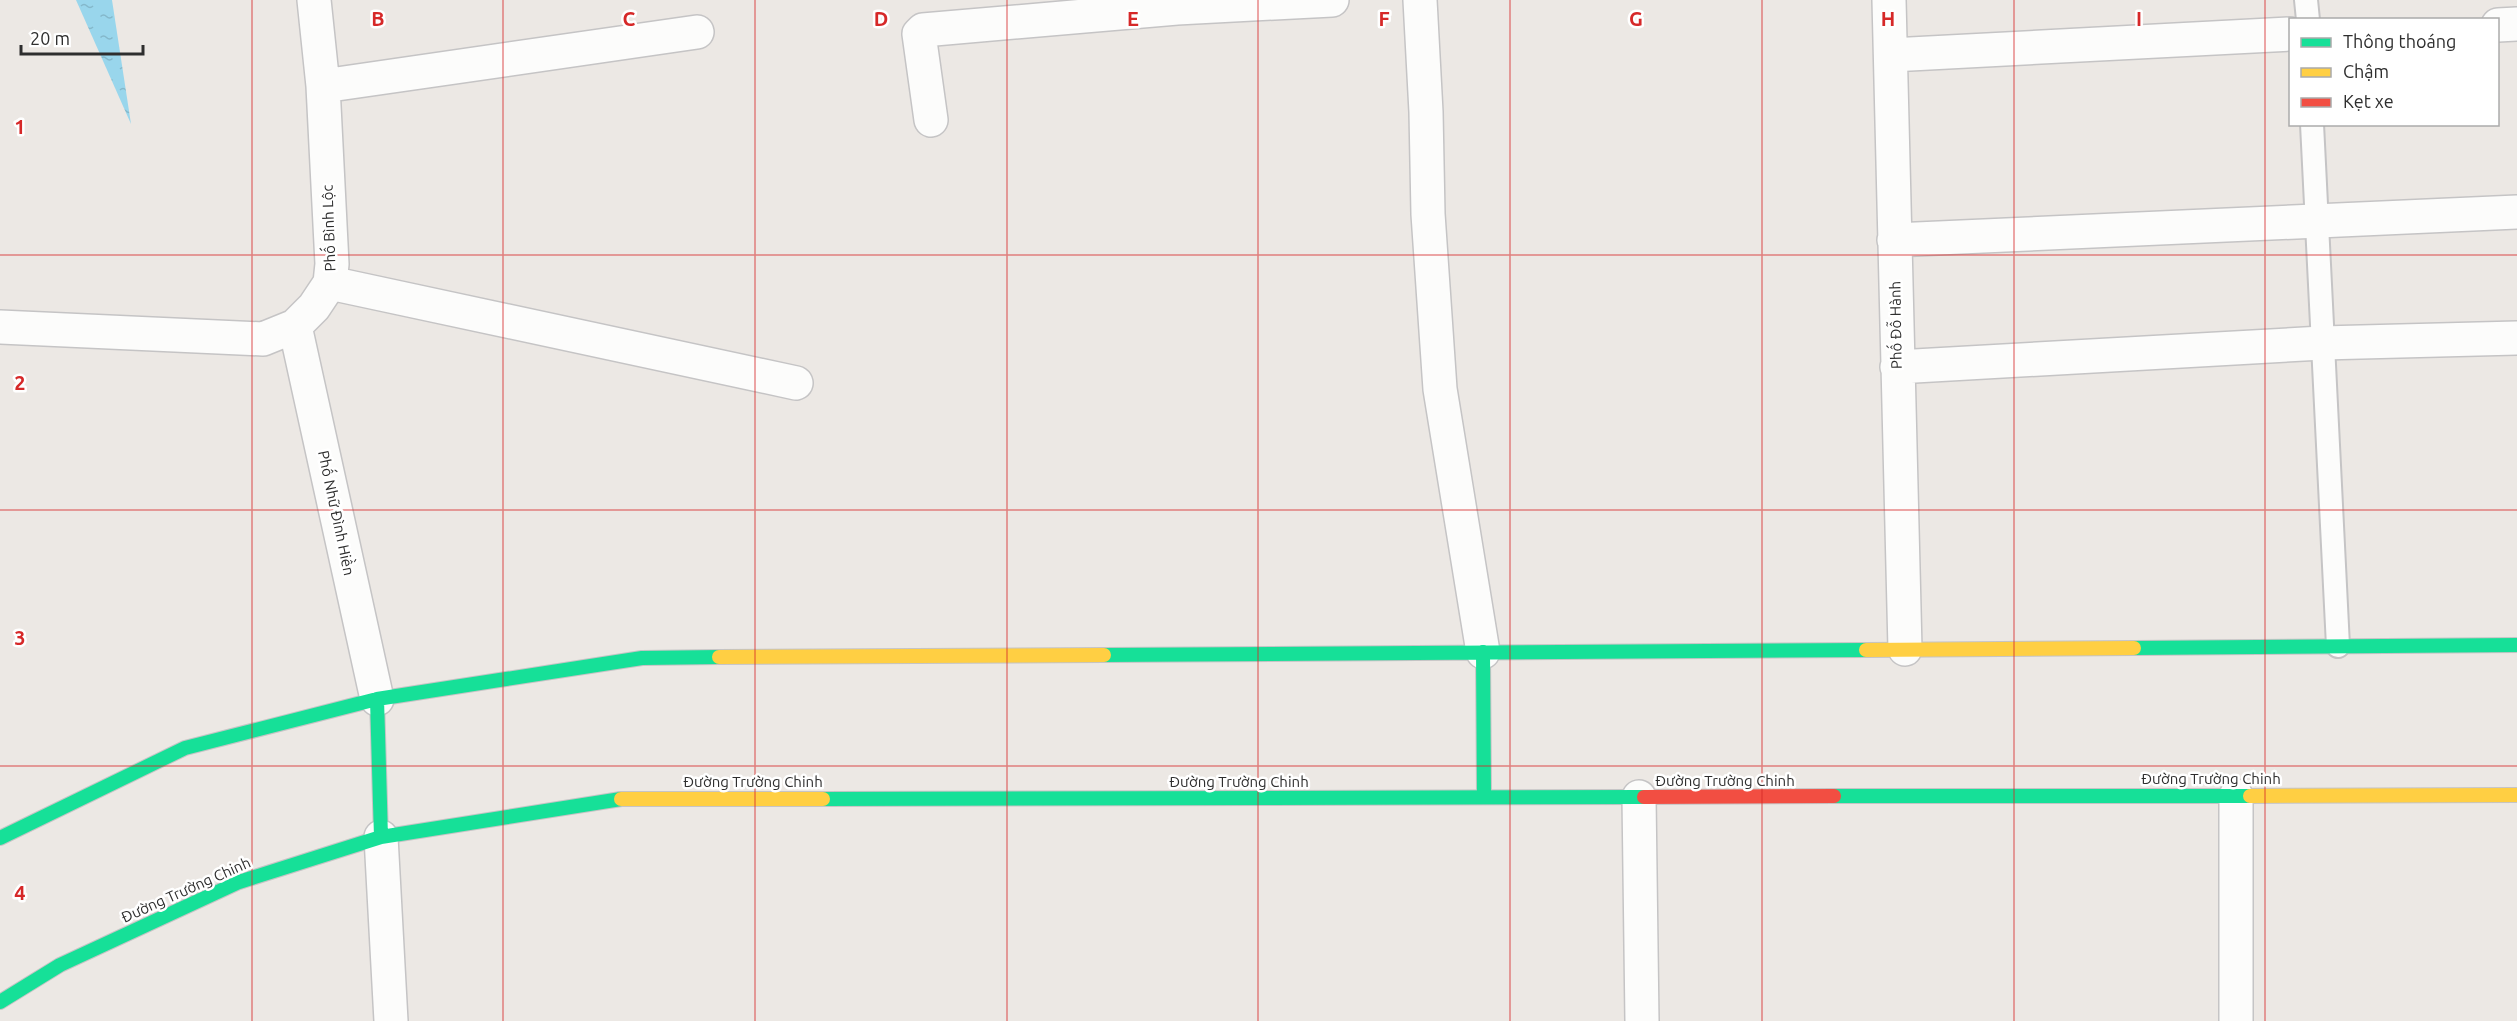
<svg xmlns="http://www.w3.org/2000/svg" width="2517" height="1021" font-family="Ubuntu,sans-serif">
<style>
.water{fill:url(#water-ripples)}
.lines{fill:none;stroke-linecap:round;stroke-linejoin:round}
.lane-casing{stroke:#c5c4c5;stroke-width:26}
.street-casing{stroke:#c5c4c5;stroke-width:36}
.fast-casing{stroke:#c5c4c5;stroke-width:16}
.slow-casing{stroke:#c5c4c5;stroke-width:16}
.jam-casing{stroke:#c5c4c5;stroke-width:16}
.lane{stroke:#fcfcfb;stroke-width:22}
.street{stroke:#fcfcfb;stroke-width:33}
.fast{stroke:#16e098;stroke-width:14}
.slow{stroke:#ffcf43;stroke-width:14}
.jam{stroke:#f24e42;stroke-width:14}
.grid{fill:none;stroke:#d62828;stroke-width:1.5;stroke-opacity:0.55}
.labels{text-anchor:middle;stroke-width:5;stroke-linejoin:round;paint-order:stroke}
.street-label{font-size:15px;fill:#2e2e2e;stroke:#fff}
.grid-label{font-size:20px;text-anchor:middle;font-weight:bold;fill:#d62828;stroke:#fff;stroke-width:5;stroke-linejoin:round;paint-order:stroke}
</style>
<defs>
<pattern id="water-ripples" width="26" height="14" patternUnits="userSpaceOnUse" patternTransform="scale(1.5)"><rect width="26" height="14" fill="#99d6ec"/><path d="M2 4q2-2 4 0t4 0M15 11q2-2 4 0t4 0" fill="none" stroke="#84b8cb"/></pattern>
</defs>
<rect width="100%" height="100%" fill="#ece8e4"/>
<path class="water" d="M76,0h36l19,124z"/>
<g class="lines">
<g class="lane-casing">
<path id="lane" d="M2306,0l2,20
M2312,124l26,522"/>
</g>
<g class="street-casing">
<path id="street" d="M1420,0l6,112 2,102 12,175 43,263
M1889,0l16,649
M2498,25l19,-1
M1891,55l399,-21
M323,86l374,-54
M931,120l-12,-86 4,-4 254,-22 155,-8
M1894,240l623,-28
M330,283l466,100
M295,326l82,373
M0,327l263,12 32,-13 19,-19 16,-24 2,-19 -9,-178 -9,-86
M1897,367l425,-24 195,-5
M1639,797l3,224
M381,837l10,184
M2236,1021v-225"/>
</g>
<g class="fast-casing">
<path id="fast" d="M2134,648l383,-3
M1483,652l1,145
M1104,655l762,-5
M377,699l4,138
M1834,796h416
M823,799l821,-2
M0,838l185,-90 192,-49 265,-41 77,-1
M0,1002l60,-37 179,-83 142,-45 240,-38"/>
</g>
<g class="slow-casing">
<path id="slow" d="M1866,650l268,-2
M719,657l385,-2
M2250,796l267,-1
M621,799h202"/>
</g>
<g class="jam-casing">
<path id="jam" d="M1644,797l190,-1"/>
</g>
<use href="#lane" class="lane"/>
<use href="#street" class="street"/>
<use href="#fast" class="fast"/>
<use href="#slow" class="slow"/>
<use href="#jam" class="jam"/>
</g>
<path class="grid" d="M252,0v1021M503,0v1021M755,0v1021M1007,0v1021M1258,0v1021M1510,0v1021M1762,0v1021M2014,0v1021M2265,0v1021M0,255h2517M0,510h2517M0,766h2517"/>
<g class="labels">
<g class="street-label">
<text transform="translate(329 228) rotate(-92)" y="5">Phố Bình Lộc</text>
<text transform="translate(1896 325) rotate(-91)" y="5">Phố Đỗ Hành</text>
<text transform="translate(336 513) rotate(78)" y="5">Phố Nhữ Đình Hiền</text>
<text x="2211" y="784">Đường Trường Chinh</text>
<text x="1725" y="786">Đường Trường Chinh</text>
<text x="753" y="787">Đường Trường Chinh</text>
<text x="1239" y="787">Đường Trường Chinh</text>
<text transform="translate(186 890) rotate(-24)" y="5">Đường Trường Chinh</text>
</g>
</g>
<g class="grid-label">
<text x="378" y="26">B</text>
<text x="629" y="26">C</text>
<text x="881" y="26">D</text>
<text x="1133" y="26">E</text>
<text x="1384" y="26">F</text>
<text x="1636" y="26">G</text>
<text x="1888" y="26">H</text>
<text x="2139" y="26">I</text>
<text x="20" y="134">1</text>
<text x="20" y="390">2</text>
<text x="20" y="645">3</text>
<text x="20" y="900">4</text>
</g>
<rect x="2289" y="18" width="210" height="108" fill="#ffffff" stroke="#ababab" stroke-width="1.5"/>
<rect x="2301" y="38" width="30" height="9" fill="#16e098" stroke="#ababab" stroke-width="1.5"/>
<text x="2343" y="48" font-size="18" fill="#2e2e2e">Thông thoáng</text>
<rect x="2301" y="68" width="30" height="9" fill="#ffcf43" stroke="#ababab" stroke-width="1.5"/>
<text x="2343" y="78" font-size="18" fill="#2e2e2e">Chậm</text>
<rect x="2301" y="98" width="30" height="9" fill="#f24e42" stroke="#ababab" stroke-width="1.5"/>
<text x="2343" y="108" font-size="18" fill="#2e2e2e">Kẹt xe</text>
<path d="M21 45v9h122v-9" fill="none" stroke="#2e2e2e" stroke-width="3"/>
<text x="30" y="45" font-size="18" fill="#2e2e2e" stroke="#ffffff" stroke-width="4.5" paint-order="stroke">20 m</text>
</svg>
